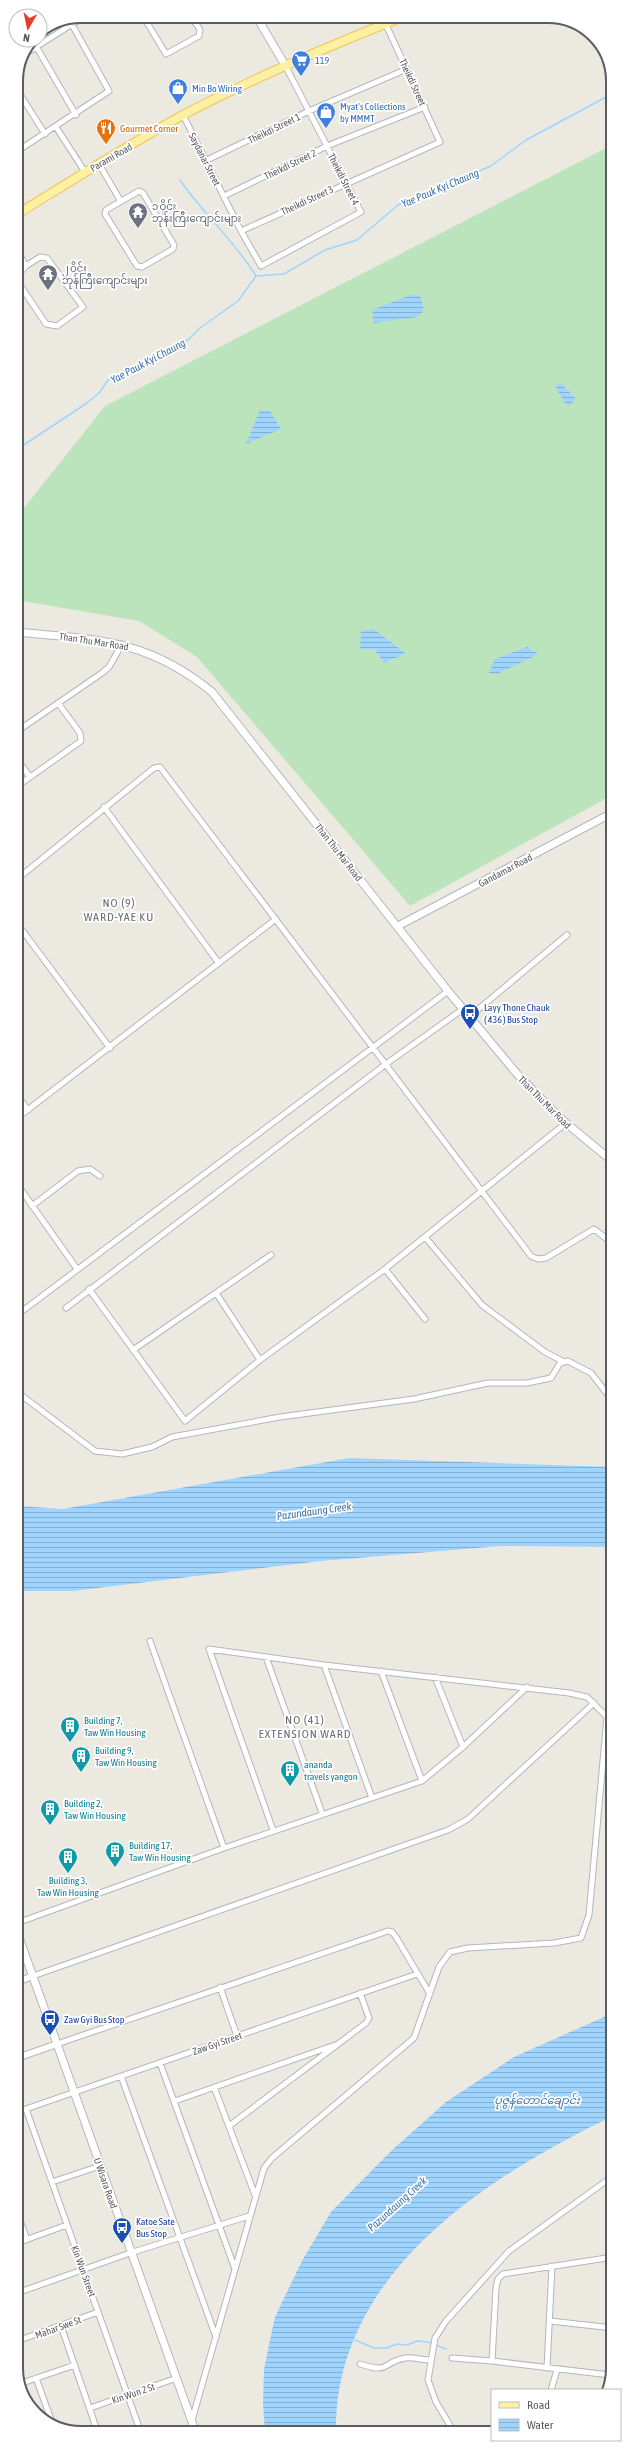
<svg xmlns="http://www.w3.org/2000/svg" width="629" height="2449" font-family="'Asap Condensed','Noto Sans Myanmar',sans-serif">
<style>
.grass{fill:#bce4bc;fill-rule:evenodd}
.water{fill:url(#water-rules)}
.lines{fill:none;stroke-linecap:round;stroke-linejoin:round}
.stream{stroke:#9ed4fe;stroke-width:1.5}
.minor-casing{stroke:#b3b6bb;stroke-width:7}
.tertiary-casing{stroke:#b3b6bb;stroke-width:8}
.secondary-casing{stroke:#b4b7bd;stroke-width:9}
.primary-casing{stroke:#efc555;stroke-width:10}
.minor{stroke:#fff;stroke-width:5}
.tertiary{stroke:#fff;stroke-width:6}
.secondary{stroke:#fff;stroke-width:7}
.primary{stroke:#fef0a3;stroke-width:8}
.labels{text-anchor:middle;stroke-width:3.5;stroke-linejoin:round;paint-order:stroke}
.shop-label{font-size:10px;fill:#366cbe;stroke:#fff;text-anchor:start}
.street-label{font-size:10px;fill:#595c61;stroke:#fff}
.food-label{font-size:10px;fill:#c56008;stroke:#fff;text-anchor:start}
.worship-label{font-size:10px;fill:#5b616d;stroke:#fff;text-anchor:start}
.transit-label{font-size:10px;fill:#164399;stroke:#fff;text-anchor:start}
.culture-label{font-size:10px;fill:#0d838f;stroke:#fff;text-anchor:start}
.water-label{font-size:11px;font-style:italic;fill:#3c74ae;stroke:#fff}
.quarter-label{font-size:12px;letter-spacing:1px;fill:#6a6e73;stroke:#fff}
.rim{fill:none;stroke:#595c61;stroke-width:2}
</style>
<defs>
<pattern id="water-rules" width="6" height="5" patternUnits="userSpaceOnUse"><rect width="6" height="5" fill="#9ed4fe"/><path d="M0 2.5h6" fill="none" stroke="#84afd1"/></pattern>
</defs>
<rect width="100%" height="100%" fill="#ece9e0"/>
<path class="grass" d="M612,145v650l-202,111 -213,-249 -58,-36 -123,-21v-82l89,-112zM374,649l32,5 -22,9z"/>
<path class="water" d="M411,295h9l4,16 -7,6 -43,6 -2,-13z
M561,383l15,16 -7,7 -5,-4 -9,-16z
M260,410l10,1 11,18 -35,15z
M374,629l32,25 -22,9 -10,-14h-14l1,-18z
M527,647l12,7 -42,20 -8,-1 6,-14z
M349,1458l264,9v80l-112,-1 -180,15 -248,30h-56v-85l46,3z
M613,2013v103c-127,61 -279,158 -277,316h-71l-2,-28 1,-35 11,-52 27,-56 29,-49 59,-60 56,-50 68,-45z"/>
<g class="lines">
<path class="stream" d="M180,180c23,34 55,61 76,96
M16,450l71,-47 12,-10 9,-13 81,-41 11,-11 38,-27 18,-25 28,-2 41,-24 32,-10 41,-35 93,-39 35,-26 86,-46
M355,2340l19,8h13l10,-4 10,1 10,-4 11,1 18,7"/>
<g class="minor-casing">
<path id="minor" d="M143,16l23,38 33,-18 1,-6 -9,-14
M33,41l43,74
M28,52l57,-36
M16,88l29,46
M183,115l58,116 20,35 100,-54 -76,-147
M56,127l29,45
M16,152l93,-61 -39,-70
M207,160l102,-49 98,-42
M99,164l21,36
M139,191l4,2 31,52 -1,4 -31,18 -5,-1 -32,-52 1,-4z
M224,196l103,-50 98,-39
M241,231l199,-89 -58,-126
M16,249l10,17
M16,277l10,-11 14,-9 7,1 36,49 -26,19 -11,-2 -30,-45
M16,732l86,-59 7,-6 13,-23
M16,758l14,19
M16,787l65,-46 -1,-8 -22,-30
M104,807l114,155
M16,880l138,-112 6,-1 371,489 7,3 8,-1 48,-29 18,14
M16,922l94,126
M469,1017l98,-82
M17,1095l11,15
M17,1118l259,-199
M17,1184l60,85
M32,1206l46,-35 12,-2 10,7
M425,1237l57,68 63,47 19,10
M385,1269l40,50
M89,1289l96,132 75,-61 125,-91 181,-146
M216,1293l44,67
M66,1308l320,-244 77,-55
M17,1315l431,-324
M133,1350l138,-95
M17,1392l78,59 27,3 30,-7 20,-10 108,-20 134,-18 74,-16h39l24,-5 9,-15 8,-2 23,12 21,27
M150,1641l74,207
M266,1657l56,156
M324,1665l48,133
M381,1671l41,110
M435,1677l28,70
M17,1923l207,-75 198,-67 41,-34 64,-60
M33,1976l415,-146 20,-11 126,-116
M220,1987l17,49
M57,2044l331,-113 4,1 4,5 34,57
M160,2063l75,206
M121,2076l95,261
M214,2087l41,108
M175,2101l160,-56
M26,2109l115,324
M17,2112l400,-138
M229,2126l137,-103 3,-5 -9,-25
M52,2182l48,-16
M17,2212l10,28
M17,2243l50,-18
M17,2293l113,-40 119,-37
M550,2321l63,7
M61,2326l37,107
M17,2341l81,-29
M452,2358l40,3 118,14
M492,2361l4,-73 2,-9 5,-5 110,-17
M360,2364c32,10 20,-1 45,-6 8,-1 18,2 26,2
M547,2368l5,-102
M36,2378l16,44
M19,2384l56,-19
M551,2390l6,-20
M90,2408l87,-30
M192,2420l72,-252 8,-10 142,-120 25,-71 11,-15 18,-4 86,-5 27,-5 8,-23 18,-198 -20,-20 -18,-4 -245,-28 -115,-16 64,181
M454,2432l-18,-30 -8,-22 7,-42 11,-17 63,-70 104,-75"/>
</g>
<g class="tertiary-casing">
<path id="tertiary" d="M17,1982l16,-6
M17,2058l40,-14"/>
</g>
<g class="secondary-casing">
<path id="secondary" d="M256,16l29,49
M16,632c80,8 130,6 196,60l236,299 70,84 42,43 52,43
M398,926l214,-113
M17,1932l179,501"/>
</g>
<g class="primary-casing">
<path id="primary" d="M16,215c55,-34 110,-69 167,-100 72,-38 146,-69 222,-99"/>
</g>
<use href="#minor" class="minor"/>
<use href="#tertiary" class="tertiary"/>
<use href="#secondary" class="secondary"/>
<use href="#primary" class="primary"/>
</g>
<defs>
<g id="supermarket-pin" transform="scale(1)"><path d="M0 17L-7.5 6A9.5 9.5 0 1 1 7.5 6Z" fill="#3f7fe0" stroke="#fff"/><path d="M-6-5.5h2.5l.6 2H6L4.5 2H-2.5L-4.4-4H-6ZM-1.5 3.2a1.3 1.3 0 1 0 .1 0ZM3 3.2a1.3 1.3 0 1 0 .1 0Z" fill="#fff"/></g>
<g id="shop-pin" transform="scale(1)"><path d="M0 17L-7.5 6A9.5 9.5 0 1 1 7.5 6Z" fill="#3f7fe0" stroke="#fff"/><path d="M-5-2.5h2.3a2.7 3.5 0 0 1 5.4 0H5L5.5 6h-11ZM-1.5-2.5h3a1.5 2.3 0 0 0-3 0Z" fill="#fff"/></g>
<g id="restaurant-pin" transform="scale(1)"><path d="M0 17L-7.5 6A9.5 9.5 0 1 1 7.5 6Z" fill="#e8710a" stroke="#fff"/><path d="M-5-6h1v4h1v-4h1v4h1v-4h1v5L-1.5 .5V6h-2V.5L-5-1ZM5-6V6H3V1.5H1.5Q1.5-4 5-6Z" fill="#fff"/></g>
<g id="temple-pin" transform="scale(1)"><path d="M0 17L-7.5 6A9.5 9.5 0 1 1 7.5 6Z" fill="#6b7280" stroke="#fff"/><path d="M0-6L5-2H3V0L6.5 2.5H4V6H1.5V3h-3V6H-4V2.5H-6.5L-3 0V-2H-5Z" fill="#fff"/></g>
<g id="bus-pin" transform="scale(1)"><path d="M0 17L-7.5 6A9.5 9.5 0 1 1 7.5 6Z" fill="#1a4fb4" stroke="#fff"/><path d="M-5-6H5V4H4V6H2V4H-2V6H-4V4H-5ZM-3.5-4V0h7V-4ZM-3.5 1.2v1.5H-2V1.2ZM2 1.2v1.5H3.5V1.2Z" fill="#fff"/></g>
<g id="building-pin" transform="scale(1)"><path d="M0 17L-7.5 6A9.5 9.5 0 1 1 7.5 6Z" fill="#0f9aa8" stroke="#fff"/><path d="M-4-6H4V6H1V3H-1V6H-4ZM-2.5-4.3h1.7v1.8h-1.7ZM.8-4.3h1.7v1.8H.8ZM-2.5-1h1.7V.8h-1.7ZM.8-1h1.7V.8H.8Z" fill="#fff"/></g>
</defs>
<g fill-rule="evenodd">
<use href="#supermarket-pin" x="301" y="60"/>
<use href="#shop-pin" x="178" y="88"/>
<use href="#shop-pin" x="326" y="112"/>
<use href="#restaurant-pin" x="106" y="128"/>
<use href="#temple-pin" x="138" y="212"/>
<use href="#temple-pin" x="48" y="274"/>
<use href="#bus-pin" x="470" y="1013"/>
<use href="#building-pin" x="70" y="1726"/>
<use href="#building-pin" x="81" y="1756"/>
<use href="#building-pin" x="290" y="1770"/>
<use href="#building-pin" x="50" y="1809"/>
<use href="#building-pin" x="115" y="1851"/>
<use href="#building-pin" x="68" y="1857"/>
<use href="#bus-pin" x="50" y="2019"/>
<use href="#bus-pin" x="122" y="2227"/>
</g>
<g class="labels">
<g class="shop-label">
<text x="315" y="64">119</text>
<text x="192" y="92">Min Bo Wiring</text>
<text x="340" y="110">Myat's Collections<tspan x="340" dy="12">by MMMT</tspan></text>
</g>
<g class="street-label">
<text transform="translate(413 82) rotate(65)" y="4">Theikdi Street</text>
<text transform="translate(274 128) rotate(-26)" y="4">Theikdi Street 1</text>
<text transform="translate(111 157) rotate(-30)" y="4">Parami Road</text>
<text transform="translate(205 159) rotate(63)" y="4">Saydanar Street</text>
<text transform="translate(290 164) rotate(-26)" y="4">Theikdi Street 2</text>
<text transform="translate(344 179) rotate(63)" y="4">Theikdi Street 4</text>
<text transform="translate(307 200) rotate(-25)" y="4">Theikdi Street 3</text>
<text transform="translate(94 641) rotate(9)" y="4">Than Thu Mar Road</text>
<text transform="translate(339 852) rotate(52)" y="4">Than Thu Mar Road</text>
<text transform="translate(505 870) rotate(-28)" y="4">Gandamar Road</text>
<text transform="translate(545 1102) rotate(45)" y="4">Than Thu Mar Road</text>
<text transform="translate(217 2043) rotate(-19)" y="4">Zaw Gyi Street</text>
<text transform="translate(106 2183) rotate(71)" y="4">U Wisara Road</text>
<text transform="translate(84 2271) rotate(70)" y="4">Kin Wun Street</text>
<text transform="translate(58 2327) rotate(-20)" y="4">Mahar Swe St</text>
<text transform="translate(133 2393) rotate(-19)" y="4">Kin Wun 2 St</text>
</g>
<g class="food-label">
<text x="120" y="132">Gourmet Corner</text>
</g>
<g class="worship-label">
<text x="152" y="210">၁ ဝိုင်း<tspan x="152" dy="12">ဘုန်းကြီးကျောင်းများ</tspan></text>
<text x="62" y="272">၂ ဝိုင်း<tspan x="62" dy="12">ဘုန်ကြီးကျောင်းများ</tspan></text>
</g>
<g class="transit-label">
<text x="484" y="1011">Layy Thone Chauk<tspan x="484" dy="12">( 436 ) Bus Stop</tspan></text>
<text x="64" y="2023">Zaw Gyi Bus Stop</text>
<text x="136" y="2225">Katoe Sate<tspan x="136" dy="12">Bus Stop</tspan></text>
</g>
<g class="culture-label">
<text x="84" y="1724">Building 7,<tspan x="84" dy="12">Taw Win Housing</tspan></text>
<text x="95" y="1754">Building 9,<tspan x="95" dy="12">Taw Win Housing</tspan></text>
<text x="304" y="1768">ananda<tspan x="304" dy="12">travels yangon</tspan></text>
<text x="64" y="1807">Building 2,<tspan x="64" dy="12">Taw Win Housing</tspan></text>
<text x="129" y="1849">Building 17,<tspan x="129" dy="12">Taw Win Housing</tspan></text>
<text x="68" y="1884" text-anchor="middle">Building 3,<tspan x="68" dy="12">Taw Win Housing</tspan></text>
</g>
<g class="water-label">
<text transform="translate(440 188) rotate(-23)" y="4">Yae Pauk Kyi Chaung</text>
<text transform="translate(148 361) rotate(-28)" y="4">Yae Pauk Kyi Chaung</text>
<text transform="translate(314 1511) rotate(-8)" y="4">Pazundaung Creek</text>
<text x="537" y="2104">ပုဇွန်တောင်ချောင်း</text>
<text transform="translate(397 2204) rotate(-42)" y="4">Pazundaung Creek</text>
</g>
<g class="quarter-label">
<text x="119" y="907">NO (9)<tspan x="119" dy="14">WARD-YAE KU</tspan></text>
<text x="305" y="1724">NO (41)<tspan x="305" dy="14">EXTENSION WARD</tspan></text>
</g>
</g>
<path d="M0 0H629V2449H0ZM81 23H548A58 58 0 0 1 606 81V2368A58 58 0 0 1 548 2426H81A58 58 0 0 1 23 2368V81A58 58 0 0 1 81 23Z" fill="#fff" fill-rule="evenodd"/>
<path class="rim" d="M81 23H548A58 58 0 0 1 606 81V2368A58 58 0 0 1 548 2426H81A58 58 0 0 1 23 2368V81A58 58 0 0 1 81 23Z"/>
<rect x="491" y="2389" width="130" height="52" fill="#ffffff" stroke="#bdbec0"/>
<rect x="499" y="2402" width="20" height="6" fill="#fef0a3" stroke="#bdbec0"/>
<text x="527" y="2409" font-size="12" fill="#595c61">Road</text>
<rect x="499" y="2419" width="20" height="12" fill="url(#water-rules)" stroke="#bdbec0"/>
<text x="527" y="2429" font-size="12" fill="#595c61">Water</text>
<g transform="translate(28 28) rotate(189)"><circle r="19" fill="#ffffff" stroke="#bdbec0"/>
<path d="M0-3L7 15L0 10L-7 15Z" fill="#e73b2b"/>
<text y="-6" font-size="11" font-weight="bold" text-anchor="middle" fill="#595c61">N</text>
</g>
</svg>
